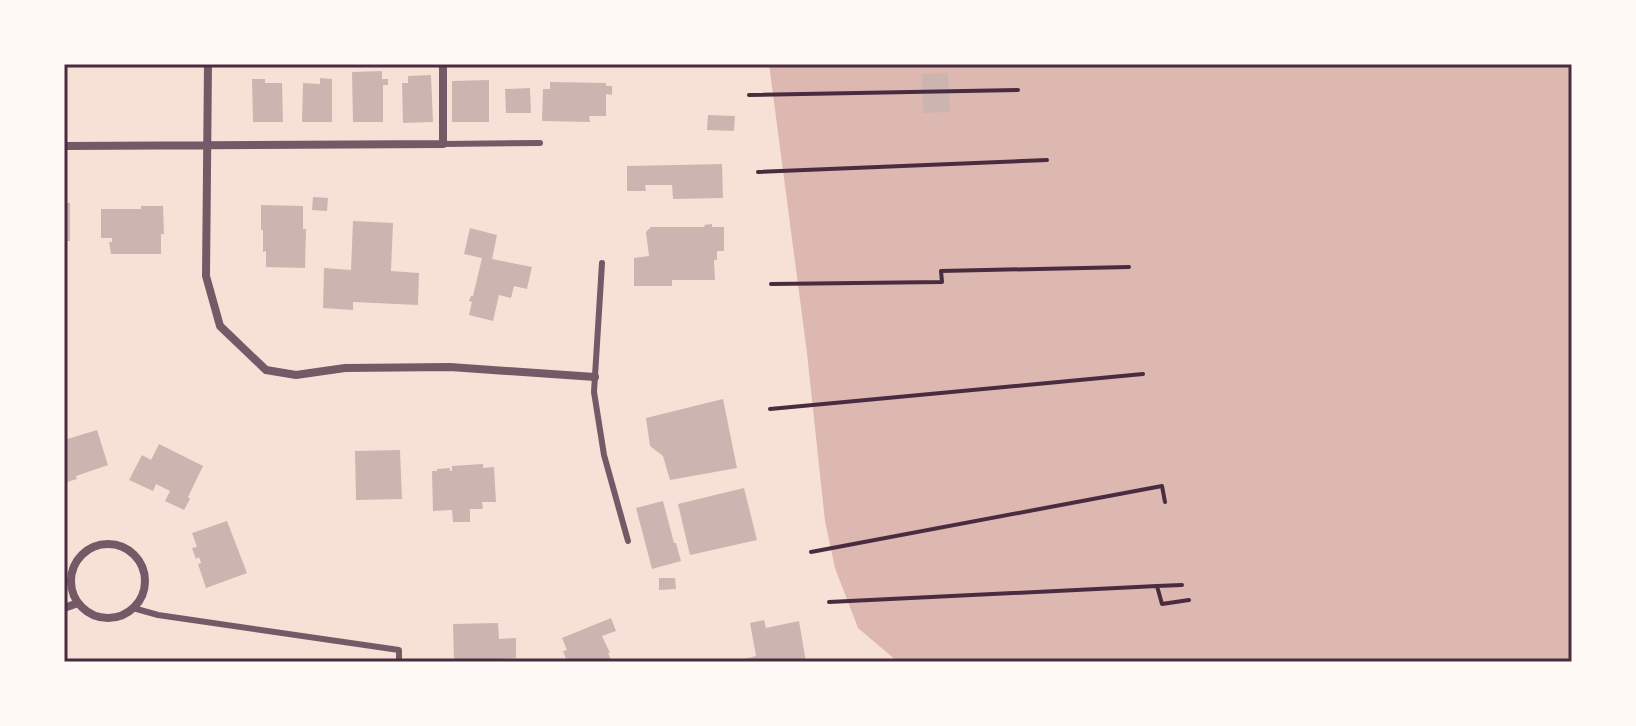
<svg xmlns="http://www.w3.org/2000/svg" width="1636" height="726" font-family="Commissioner,sans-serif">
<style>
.water{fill:#dcb8b0}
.building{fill:#ccb4b1}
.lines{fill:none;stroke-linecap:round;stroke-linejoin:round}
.path{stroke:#4a2c40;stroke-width:4}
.service{stroke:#755966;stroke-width:6}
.minor{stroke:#755966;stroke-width:8}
.neatline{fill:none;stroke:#4a2c40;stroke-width:3}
</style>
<rect width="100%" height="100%" fill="#f7e1d7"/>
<path class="water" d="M769,64h803v598h-674l-40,-34 -23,-60 -10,-47 -18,-168z"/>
<path class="building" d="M382,71v8h6v6h-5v37h-30l-1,-50z
M948,73l2,39 -27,1 -1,-39z
M431,75l2,47 -30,1 -1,-40h6v-7z
M320,78l12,1v43h-30l1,-39 17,1z
M252,79h13v4h17l1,39h-30z
M489,80v42h-37v-41z
M550,82l56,1v3h6v9l-6,-1v22h-17l1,6 -48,-1 1,-32h7z
M530,88l1,25h-25l-1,-24z
M708,115l27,1 -1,15 -27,-1z
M722,164l1,34 -50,1 -1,-14h-27l1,6h-19v-25z
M313,197l15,1 -1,13 -15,-1z
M64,203h6v38h-6z
M261,205l42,1v23h3l-1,39 -39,-1v-16l-3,1v-22h-2z
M141,206h22l1,28h-3v20h-50l-2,-12h3v-4h-11v-29h40z
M353,221l40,2 -2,48 28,2 -1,32 -65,-3v8l-30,-2 1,-40 27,2z
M712,224v3h12v24h-7v9h-3l1,20h-43v6h-38v-28l15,-2 -3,-24 5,-5h54l-1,-2z
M470,228l27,7 -5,24 40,8 -5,22 -13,-3 -3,12 -12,-3 -6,26 -24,-6 3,-13 -3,-1 2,-5h2l9,-38 -18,-4z
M723,399l14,69 -67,12 -7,-24 -13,-10 -4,-28z
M97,430l11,35 -32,11 1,3 -13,4v-43z
M159,444l44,22 -15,31 2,2 -6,11 -19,-9 5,-10 -14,-7 -3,7 -24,-11 13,-25 9,5z
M400,450l2,49 -46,1 -1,-49z
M483,464v4l11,-1 2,35h-14l1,7h-13v13h-17l-1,-12 -19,1 -1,-40h5v-2l13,-1v3h2v-5z
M744,488l13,52 -67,15 -12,-51z
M663,501l11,42h2l5,18 -29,8 -16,-61z
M227,521l20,52 -41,15 -8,-24 3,-1 -2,-6 -3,2 -4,-11 5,-1 -5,-14z
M659,578h16l1,11 -17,1z
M611,618l5,13 -14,5 8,17h-2l3,7 -4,2h-40l-4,-11 4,-1 -5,-12z
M764,620l2,8 33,-7 7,41h-70v-1l20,-5 -6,-33z
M498,623l1,16 17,-1v20l-15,1v3h-47l-1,-38z"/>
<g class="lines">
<path class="path" d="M749,95l269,-5
M758,172l289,-12
M771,284l171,-2 -1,-11 188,-4
M770,409l373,-35
M811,552l351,-66 3,16
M1182,585l-25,1 5,18 27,-4
M829,602l328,-16"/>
<path class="service" d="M443,144l97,-1
M602,263l-8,129 10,63 24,86
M133,608l25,7 241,35v12"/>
<path class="minor" d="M208,64l-2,212 14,50 46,44 30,5 49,-7 105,-1 145,10
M64,146l379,-2v-80
M71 581a37 37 0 1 1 74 0a37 37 0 1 1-74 0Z
M64,608l14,-5"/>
</g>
<rect width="1636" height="726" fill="none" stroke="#fffaf5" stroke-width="132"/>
<rect x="66" y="66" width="1504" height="594" class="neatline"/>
</svg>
